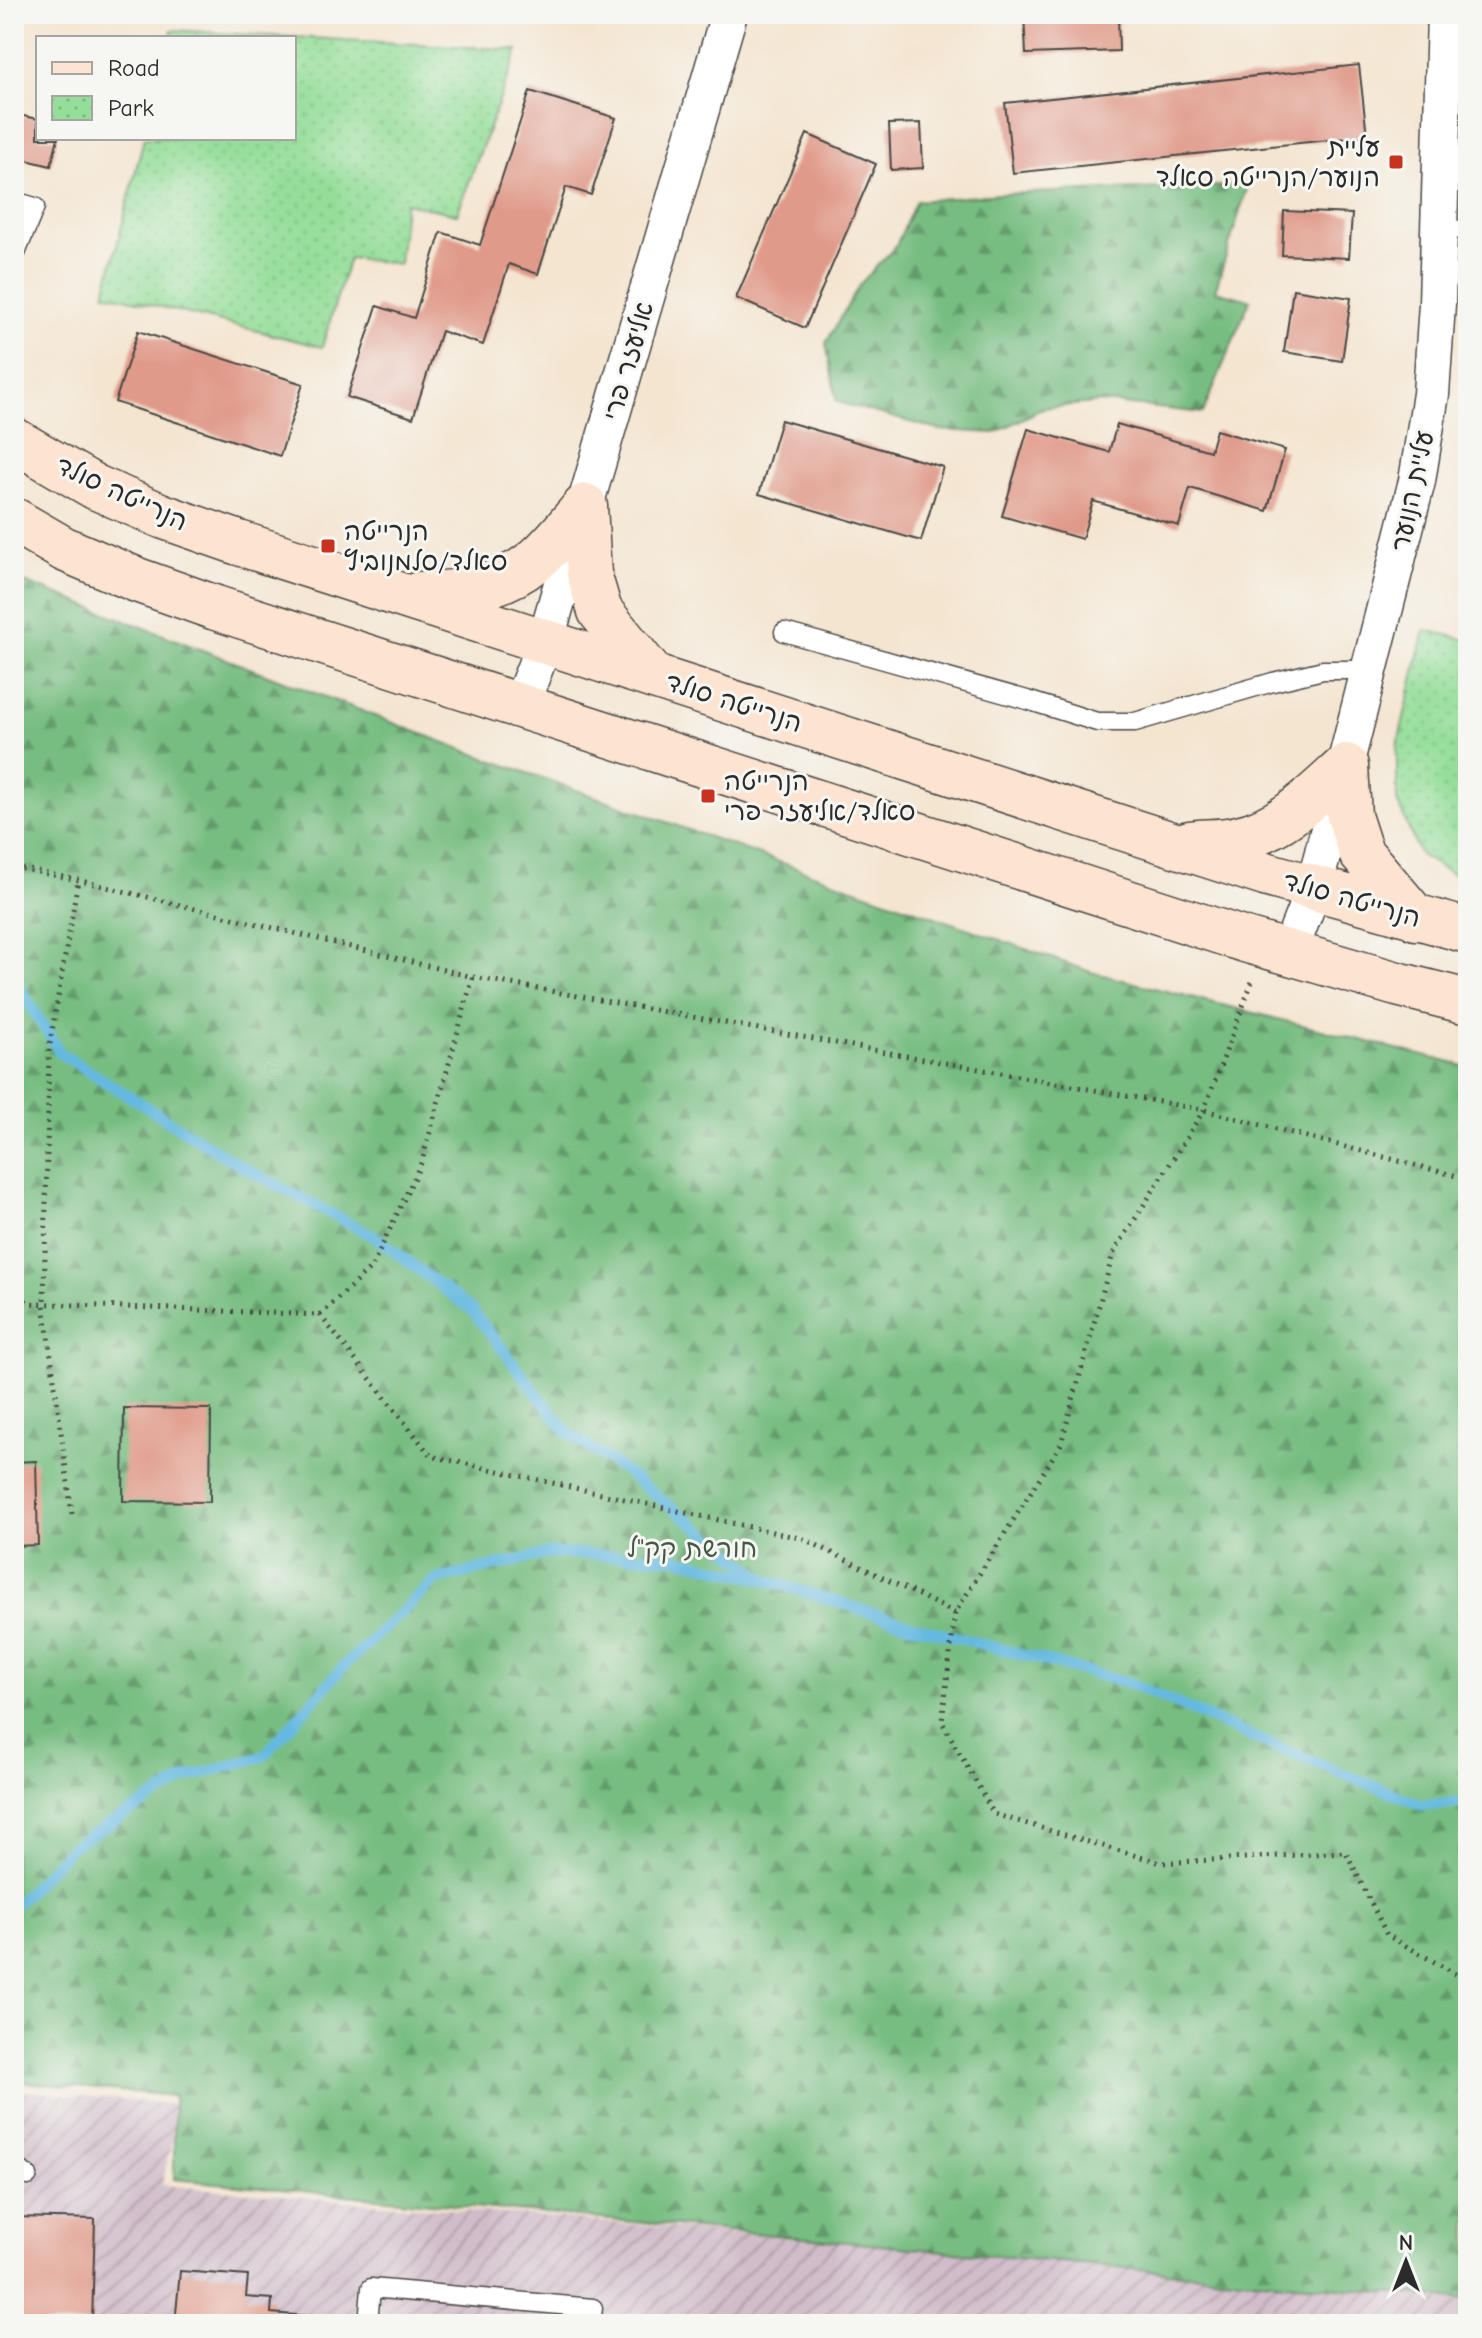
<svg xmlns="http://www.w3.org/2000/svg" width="1482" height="2338" font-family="'Comic Neue','Playpen Sans Hebrew',sans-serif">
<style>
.industrial{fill:url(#industrial-furrows)}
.forest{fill:url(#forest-firs);stroke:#517456;stroke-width:2}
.park{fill:url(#park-dots);stroke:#608462;stroke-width:2}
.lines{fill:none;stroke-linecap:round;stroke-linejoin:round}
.stream{stroke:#65b9e1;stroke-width:11}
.building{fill:#e09a89}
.service-casing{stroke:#494744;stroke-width:21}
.minor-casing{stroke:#494744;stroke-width:39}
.secondary-casing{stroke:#494744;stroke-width:47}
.path{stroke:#494744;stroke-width:5;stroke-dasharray:2 6;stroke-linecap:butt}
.service{stroke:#fff;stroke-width:18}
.minor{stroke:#fff;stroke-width:36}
.secondary{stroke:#fde4d0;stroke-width:44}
.poi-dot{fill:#c8321e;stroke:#f6f6f2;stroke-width:3}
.labels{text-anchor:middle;stroke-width:6;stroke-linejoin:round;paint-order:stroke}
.poi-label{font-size:26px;fill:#2b2b2b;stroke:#f6f6f2;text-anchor:start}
.street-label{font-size:26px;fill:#2b2b2b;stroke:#f6f6f2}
.park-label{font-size:26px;fill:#455846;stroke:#f6f6f2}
</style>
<defs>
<pattern id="industrial-furrows" width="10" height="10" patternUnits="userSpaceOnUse" patternTransform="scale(2)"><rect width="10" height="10" fill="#d1bdca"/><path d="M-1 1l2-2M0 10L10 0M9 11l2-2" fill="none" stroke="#aa9aa4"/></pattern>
<pattern id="forest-firs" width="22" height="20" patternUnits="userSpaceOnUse" patternTransform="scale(2)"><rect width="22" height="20" fill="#77bd81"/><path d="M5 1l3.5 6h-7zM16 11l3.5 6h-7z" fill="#629a6a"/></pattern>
<pattern id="park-dots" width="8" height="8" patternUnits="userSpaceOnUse" patternTransform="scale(2)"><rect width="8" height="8" fill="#94de99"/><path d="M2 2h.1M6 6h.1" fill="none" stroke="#80bf84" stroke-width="1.8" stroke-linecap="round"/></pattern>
</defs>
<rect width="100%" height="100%" fill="#f6f6f2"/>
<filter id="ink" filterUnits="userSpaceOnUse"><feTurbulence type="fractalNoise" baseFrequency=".0125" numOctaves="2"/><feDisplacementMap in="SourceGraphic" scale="16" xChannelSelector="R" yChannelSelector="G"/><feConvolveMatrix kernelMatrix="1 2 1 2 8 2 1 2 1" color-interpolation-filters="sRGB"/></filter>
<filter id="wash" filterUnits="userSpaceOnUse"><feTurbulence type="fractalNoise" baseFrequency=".006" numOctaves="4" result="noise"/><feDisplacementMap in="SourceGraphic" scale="32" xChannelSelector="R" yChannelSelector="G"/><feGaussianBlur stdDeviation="1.8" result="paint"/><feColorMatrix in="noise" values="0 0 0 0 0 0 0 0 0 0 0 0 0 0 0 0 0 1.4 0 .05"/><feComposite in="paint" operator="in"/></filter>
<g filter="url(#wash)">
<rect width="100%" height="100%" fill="#f4e5d0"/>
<path class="industrial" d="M14,2090l166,15 -18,80 1306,110v29h-1454z"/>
<path class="forest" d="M1248,185l-33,106 35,9 -47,113 -100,-11 -60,6 -48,25 -56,-3 -102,-28 -11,-59 34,-59 36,-38 20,-45 84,-7z
M14,578l463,177 614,217 377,95v1233l-1294,-121v-83l-160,-15z"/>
<path class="park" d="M172,30l346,20 -61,164 -52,-11 -6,61 -50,-6 -27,89 -217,-54 39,-155h150v-100h-124z
M1425,630l43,10v239l-14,-4 -34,-20 -23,-54v-54z"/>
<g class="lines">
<path class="stream" d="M14,978l46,75 181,113 136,72 95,72 95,122 59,40 140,108 145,45 221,59 132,58 158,63 46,-2
M14,1906l60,-61 113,-67 77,-22 81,-91 91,-85 113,-27 127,5 86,22"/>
</g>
<g id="blocks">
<path class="building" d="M1024,14h94l1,37 -93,3z
M1359,65l8,71 -354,37 -8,-70z
M530,91l86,27 -25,77 -25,-8 -28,87 -29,-10 -26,81 -42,-14 -28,87 -66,-21 30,-91 37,12 27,-86 39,13z
M14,114l24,5v19h20l-7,28 -37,-9z
M921,123l2,45 -32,2 -2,-46z
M807,134l69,30 -71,164 -69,-30z
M1284,211l68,3 -3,44 -67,-3z
M1293,289l58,9 -9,63 -58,-9z
M138,331l165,53 -23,72 -165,-54z
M781,420l162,47 -22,74 -162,-47z
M1117,424l93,27 6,-21 69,20 -18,61 -77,-23 -11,38 -86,-25 -11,38 -80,-23 26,-87 81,23z
M124,1408l87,1 -1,93 -87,-1z
M36,1461l2,84 -24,1v-84z
M14,2217l81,2 -3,105h-78z
M180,2271l68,5 -2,21 26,2 -1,14 49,4v7h-145z"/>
</g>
</g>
<g filter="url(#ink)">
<use href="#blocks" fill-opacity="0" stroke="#494744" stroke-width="2"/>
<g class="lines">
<g class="service-casing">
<path id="service" d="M14,201l21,6 -21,51
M1439,229l29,1
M784,632l243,68 70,22h38l138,-40 50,-12h47
M14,2165l14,11
M368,2324l3,-36 222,20 -2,16"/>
</g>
<g class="minor-casing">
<path id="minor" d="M520,706l25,-64 184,-628
M1289,952l25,-64 103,-407 14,-87 6,-90 8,-290"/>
</g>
<g class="secondary-casing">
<path id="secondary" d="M14,440l81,47 67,29 77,27 1026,331 203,57
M585,506l4,68 11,37 53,65
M14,520l50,29 73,31 79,28 1029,332 152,44 71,18
M419,594c39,0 82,-6 114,-32 19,-15 36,-38 52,-56
M1346,766l3,50 12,37 55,65
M1189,843c16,-2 33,-1 49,-5 44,-9 76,-43 108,-72"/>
</g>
<path class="path" d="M14,867l64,13 395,97 731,133 264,69
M1252,982l-48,128 -91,144 -52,190 -106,169 -13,109 52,92 167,49 185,-11 41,83 81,46
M14,1289l14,14 292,12 111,141 373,83 151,74
M320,1315l52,-48 50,-106 51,-184
M72,1514l-28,-210 5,-255 29,-169"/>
<use href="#service" class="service"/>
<use href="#minor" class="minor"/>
<use href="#secondary" class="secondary"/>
</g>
</g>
<g class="poi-dot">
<rect x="1388" y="154" width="16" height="16" rx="4"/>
<rect x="320" y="538" width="16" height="16" rx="4"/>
<rect x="700" y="788" width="16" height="16" rx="4"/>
</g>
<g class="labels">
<g class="poi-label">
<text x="1380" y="156" text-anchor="end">עליית<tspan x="1380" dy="30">הנוער/הנרייטה סאלד</tspan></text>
<text x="344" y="540">הנרייטה<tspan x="344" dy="30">סאלד/סלמנוביץ</tspan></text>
<text x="724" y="790">הנרייטה<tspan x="724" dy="30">סאלד/אליעזר פרי</tspan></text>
</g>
<g class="street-label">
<text transform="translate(628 361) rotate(-74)" y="9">אליעזר פרי</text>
<text transform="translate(1412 491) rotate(-78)" y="9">עליית הנוער</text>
<text transform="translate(122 493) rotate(25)" y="9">הנרייטה סולד</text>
<text transform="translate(734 702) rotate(18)" y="9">הנרייטה סולד</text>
<text transform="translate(1352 899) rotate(16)" y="9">הנרייטה סולד</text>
</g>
<g class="park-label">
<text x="692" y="1557">חורשת קק"ל</text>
</g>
</g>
<rect width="1482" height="2338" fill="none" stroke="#f6f6f2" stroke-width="48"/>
<rect x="36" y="36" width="260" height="104" fill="#f6f6f2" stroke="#a5a5a2" stroke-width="2"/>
<rect x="52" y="62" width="40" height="12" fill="#fde4d0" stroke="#a5a5a2" stroke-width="2"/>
<text x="108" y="76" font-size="24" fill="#2b2b2b">Road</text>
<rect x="52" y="96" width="40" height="24" fill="url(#park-dots)" stroke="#a5a5a2" stroke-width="2"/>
<text x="108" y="116" font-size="24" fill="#2b2b2b">Park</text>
<g transform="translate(1406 2262)" stroke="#f6f6f2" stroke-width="6" paint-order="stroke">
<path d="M0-6L14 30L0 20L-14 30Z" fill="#2b2b2b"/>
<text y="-12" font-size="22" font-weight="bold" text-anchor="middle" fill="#2b2b2b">N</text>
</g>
</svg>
